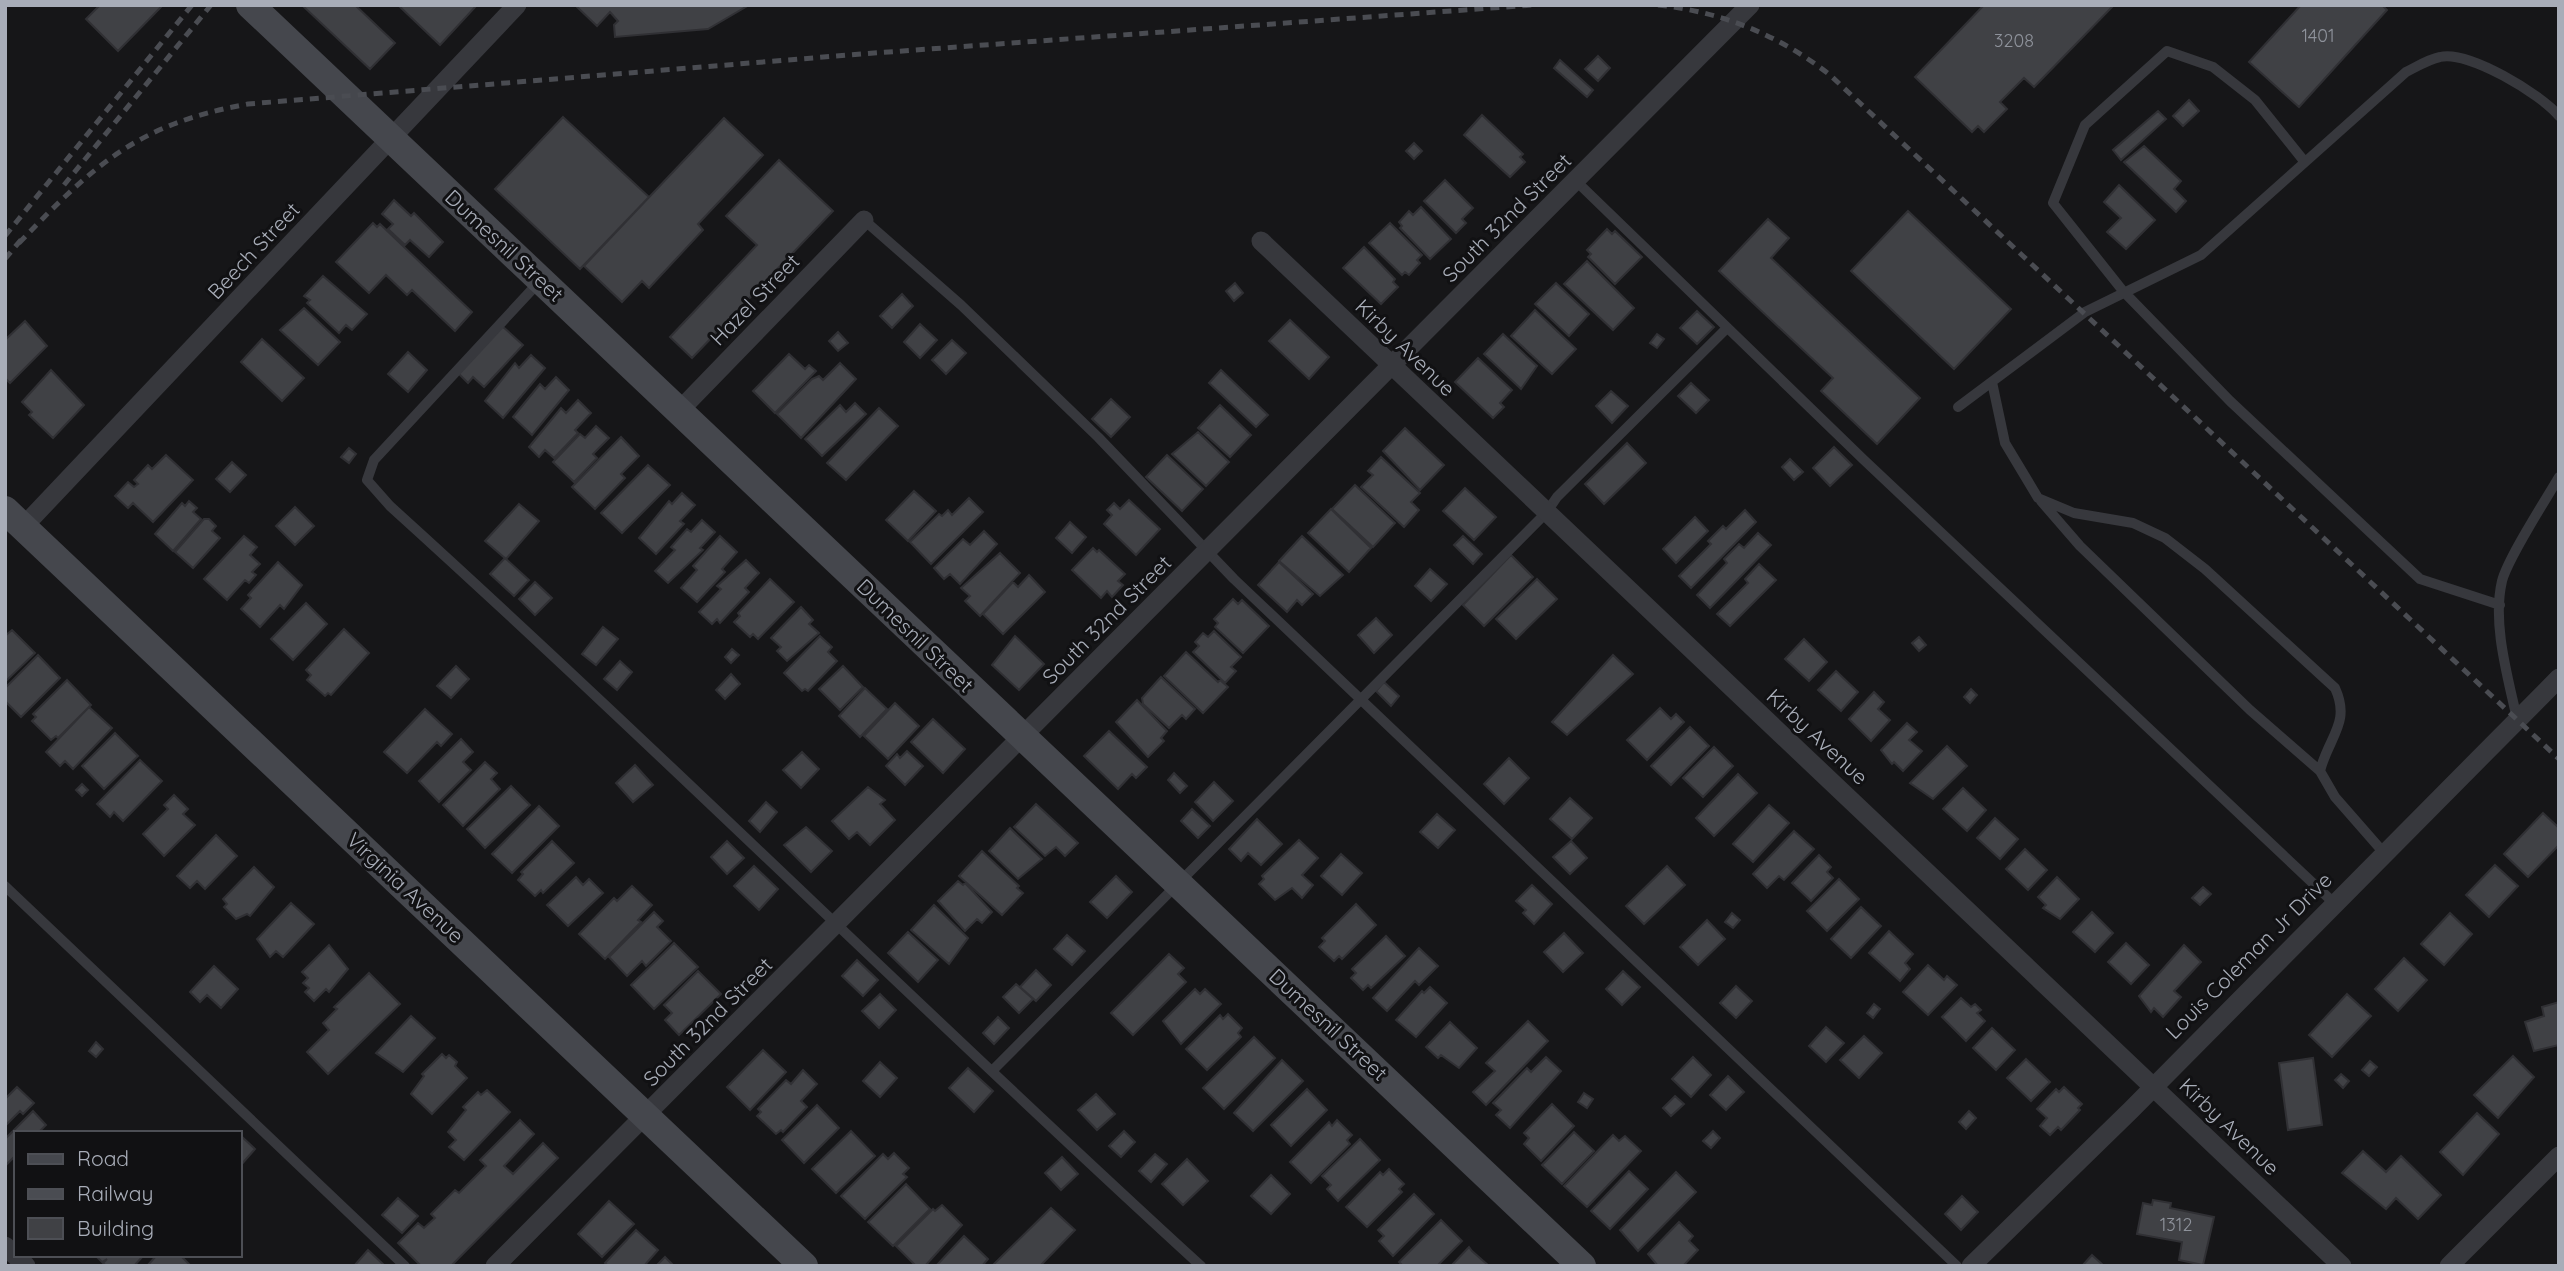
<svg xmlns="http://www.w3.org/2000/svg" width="2564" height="1271" font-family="Quicksand,sans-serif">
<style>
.building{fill:#404145;stroke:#303034;stroke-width:2}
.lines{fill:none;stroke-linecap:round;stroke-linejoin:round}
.lane{stroke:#37383d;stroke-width:10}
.street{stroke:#37383d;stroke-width:19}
.secondary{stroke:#45474d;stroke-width:28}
.rail{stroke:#4a4c52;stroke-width:5;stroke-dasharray:9 7;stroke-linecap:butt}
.labels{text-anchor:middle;stroke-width:6;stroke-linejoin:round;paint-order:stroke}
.number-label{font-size:18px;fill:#8e929b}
.street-label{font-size:21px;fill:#a8adb8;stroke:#111113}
</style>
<rect width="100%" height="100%" fill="#161618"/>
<path class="building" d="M100,5h63l-45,46 -32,-32z
M306,5h49l40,38 -25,26 -66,-62z
M398,5h79l-37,40z
M575,5h174l-41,24 -93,8 -1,-12 4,-4 -8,-9 -13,14z
M1984,5h130l-80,82 -10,-9 -24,24 7,7 -23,23 -6,-6 -6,6 -57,-55z
M2301,5h81l5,5 -88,97 -50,-45z
M1598,56l12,12 -12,13 -13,-12z
M1560,60l33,30 -6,7 -33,-29z
M2189,100l10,11 -16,15 -10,-10z
M2158,111l8,8 -45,41 -8,-10z
M1482,115l41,39 -3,3 5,5 -15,15 -46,-42z
M563,117l86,80 -69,72 -85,-80z
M724,118l39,37 -65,69 5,6 -54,58 -7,-7 -20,21 -38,-36z
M1414,143l8,8 -8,8 -8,-8z
M2144,146l37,35 -7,8 12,12 -10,11 -52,-50z
M779,160l54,51 -141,147 -22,-21 87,-92 -31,-29z
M1445,180l28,28 -11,11 4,4 -10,10 -32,-32z
M2119,185l36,35 -29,29 -19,-17 14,-14 -17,-16z
M394,200l17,16 3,-3 29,29 -14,15 -19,-17 -5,5 -17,-16 5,-5 -11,-10z
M1421,207l30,32 -21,20 -30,-31 2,-2 -3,-4 10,-11 4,4z
M1908,211l103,98 -57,60 -103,-98z
M1768,219l21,19 -18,20 149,140 -43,46 -56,-53 12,-13 -114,-107z
M373,223l4,4 3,-3 92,88 -17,19 -43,-41 -5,5 -21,-20 -17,18 -33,-31z
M1390,223l32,32 -5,5 3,3 -11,12 -4,-3 -3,3 -33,-32z
M1607,229l5,5 3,-3 27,26 -27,27 -27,-27 3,-3 -4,-4z
M1364,247l31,32 -2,3 5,5 -17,17 -38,-36z
M1587,261l47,47 -21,22 -49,-46z
M323,276l44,38 -15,16 -6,-5 -7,8 -32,-30 3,-3 -6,-4z
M1235,283l8,10 -9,8 -8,-10z
M1556,283l33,31 -20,22 -34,-32z
M902,294l11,12 -21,22 -12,-12z
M304,308l36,34 -22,23 -38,-35z
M1535,310l41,39 -24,25 -41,-38z
M1697,311l17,16 -17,17 -17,-16z
M1290,320l39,37 -20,22 -40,-38z
M25,321l22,25 -37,37 -5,-5v-38z
M920,324l17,16 -17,18 -16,-16z
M501,325l22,20 -39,42 -11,-10 -5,6 -11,-11z
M838,332l10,11 -10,8 -9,-10z
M1503,334l34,32 -16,23 -37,-35z
M1657,334l7,5 -7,9 -7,-5z
M262,339l42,39 -22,23 -41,-39z
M952,340l14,13 -20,21 -14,-14z
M408,352l19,18 -19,22 -20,-18z
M789,354l16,15 4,-4 7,6 -41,42 -22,-22z
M531,355l14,13 -42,50 -18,-17 30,-38 4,5z
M1478,358l34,32 -12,13 4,4 -11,11 -38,-36z
M840,363l16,16 -55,59 -24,-24 35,-35 7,-3 4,4z
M51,370l33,35 -31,33 -24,-23 3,-3 -10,-10z
M1221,370l47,45 -12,12 -47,-44z
M556,377l13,13 -37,45 -19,-18 27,-33 5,5z
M1691,383l18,17 -13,13 -18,-17z
M1611,391l17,15 -16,17 -16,-17z
M1111,399l19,18 -19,20 -19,-18z
M578,400l13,13 -16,17 3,3 -24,25 -9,-8 -6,7 -10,-10 32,-39 5,5z
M855,403l11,11 -44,42 -17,-17 35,-34 6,7z
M1220,405l31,30 -21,22 -32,-29z
M879,408l19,18 -52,54 -19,-17z
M596,426l13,12 -16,16 4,4 -23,24 -21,-20 27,-28 5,4z
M1405,428l39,37 -24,25 -37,-39z
M1198,432l31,30 -23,24 -34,-32z
M621,437l18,19 -18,18 4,4 -30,31 -23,-22z
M1627,443l19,20 -42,41 -19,-20z
M1834,447l18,18 -22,21 -17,-18z
M349,448l7,6 -7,9 -8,-6z
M166,455l27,25 -40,42 -20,-19 -5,5 -13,-12 13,-14 6,5 4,-3 -4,-4 14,-15 4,4z
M1167,455l36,34 -21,22 -36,-34z
M1381,457l39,36 -9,9 8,8 -15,17 -43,-40 12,-12 -5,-4z
M1790,459l13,13 -9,8 -12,-13z
M232,462l14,13 -16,17 -14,-13z
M648,465l22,20 -48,48 -21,-20z
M1355,485l40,38 -22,24 -41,-38z
M1465,488l31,29 -22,23 -31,-29z
M914,491l22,20 -28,30 -22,-21z
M682,493l13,12 -15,16 4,3 -28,30 -17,-16 30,-37 3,3z
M969,498l14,14 -52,52 -21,-22 29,-28 3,2 6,-6 4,5z
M1129,500l31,29 -24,26 -32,-31 8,-9 -5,-5 7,-7 6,6z
M189,501l8,7 -4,4 8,7 -28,32 -18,-17 27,-31 3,3z
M519,504l20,17 -33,38 -21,-18z
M295,507l19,19 -19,19 -19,-19z
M1331,509l40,39 -22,24 -41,-39z
M1745,510l11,12 -65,66 -12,-12 32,-32 -3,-3 15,-15 3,3z
M1695,517l13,14 -32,32 -13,-14z
M204,519h5l7,7 -4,5 8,7 -27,30 -18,-16z
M702,520l13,12 -15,16 3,2 -35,33 -13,-12 20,-21 -4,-3 16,-18 4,3z
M1070,522l16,15 -14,16 -16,-15z
M984,531l13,13 -37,40 -10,-10 -6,5 -10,-11 29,-29 7,6z
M1758,533l13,12 -61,63 -13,-13 30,-32 -3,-4 15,-15 5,4z
M244,536l13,11 -7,8 10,9 -8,8 4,3 -7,8 -4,-3 -18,20 -23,-21z
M720,536l17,16 -15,17 3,3 -28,30 -16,-14 16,-18 -4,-4z
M1302,536l41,39 -23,21 -41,-35z
M1463,536l19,18 -9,10 -19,-19z
M1093,548l4,4 2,-2 26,24 -7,7 5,4 -11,12 -5,-6 -6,7 -29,-28z
M1000,553l20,20 -40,43 -15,-15 5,-5 -9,-8z
M1511,555l22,22 -49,49 -21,-21z
M505,558l24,22 -15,16 -24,-22z
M746,560l13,13 -14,15 4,4 -29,31 -3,-4 -5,5 -13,-12 22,-23 -4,-3z
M278,562l24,23 -18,24 -4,-4 -20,22 -19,-18 10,-11 -3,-3z
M1279,562l34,32 -11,11 -5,-5 -10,12 -29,-27z
M1759,564l17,16 -46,46 -13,-12 31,-31 -3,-4z
M1430,569l17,15 -16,17 -16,-15z
M1029,575l16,17 -42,42 -20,-20 30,-32 5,5z
M770,579l24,23 -36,37 -5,-5 -3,3 -16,-15 6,-6 -2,-3z
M1537,579l20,20 -41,40 -20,-20z
M535,582l17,16 -17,17 -16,-16z
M1233,599l5,5 4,-4 27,26 -26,27 -28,-26 3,-4 -4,-4z
M306,603l21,21 -34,36 -22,-21z
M801,607l12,13 -4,4 10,9 -32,28 -10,-10 4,-4 -10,-9z
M1376,618l16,17 -18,18 -16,-18z
M603,627l15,12 -22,26 -14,-11z
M344,629l25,24 -38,42 -3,-2 -3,3 -18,-16 4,-5 -5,-5z
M12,630l23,23 -30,29v-46z
M1214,631l27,26 -10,10 5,4 -11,12 -32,-31 6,-6 -4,-4 8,-9 5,4z
M820,636l12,11 -4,5 9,9 -29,30 -3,-2 -3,2 -18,-18z
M1015,636l29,28 -25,26 -27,-25z
M1919,637l7,8 -7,6 -7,-8z
M1804,639l23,23 -18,19 -24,-22z
M732,649l7,6 -8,8 -6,-6z
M1186,652l32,30 2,-2 8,7 -25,26 -39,-37z
M38,655l22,23 -39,39 -16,-16v-13z
M1613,655l20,19 -66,61 -15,-13z
M620,661l12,11 -15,18 -13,-11z
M456,666l13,13 -18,19 -14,-12z
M843,666l20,21 -23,23 -21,-21z
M1836,671l22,21 -17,19 -23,-21z
M731,674l9,10 -15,15 -9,-9z
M1161,677l34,32 -9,10 -4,-4 -13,13 -26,-24 -1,-6z
M67,680l24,25 -33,33 -2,-2 -5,4 -19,-19 4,-4 -3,-3z
M1384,682l15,14 -8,10 -15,-15z
M865,688l22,21 -27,28 -21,-21z
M1971,689l6,6 -7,8 -6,-6z
M1874,692l10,10 -6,7 12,11 -19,21 -22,-22z
M1137,700l30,31 -6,7 3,3 -16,16 -32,-35z
M895,703l24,23 -31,33 -24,-23z
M89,707l23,21 -39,41 -8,-8 -5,5 -14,-14z
M1660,708l11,11 5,-5 8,8 -37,38 -20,-20z
M425,709l27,25 -11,12 -4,-4 -30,31 -23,-21z
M933,719l32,30 -22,24 -32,-31z
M1907,723l10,9 -8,8 13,11 -19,20 -9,-9 -2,2 -11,-14z
M1690,727l19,19 -38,39 -20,-19z
M1109,731l38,36 -11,11 -4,-4 -14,15 -34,-33z
M115,733l23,23 -34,33 -22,-23z
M461,739l12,13 -10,10 8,8 -32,32 -20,-21z
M1947,746l20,20 -34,33 -23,-16z
M1714,747l19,19 -30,31 -20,-19z
M907,751l16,15 -18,19 -19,-19 11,-12 3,4z
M802,752l17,17 -18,19 -18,-18z
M1509,758l20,20 -25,26 -20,-20z
M140,760l22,21 -39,40 -9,-9 -4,5 -13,-13z
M485,762l12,11 -6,6 9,10 -37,37 -20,-21z
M635,765l18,20 -20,17 -17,-19z
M1174,773l13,13 -7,7 -12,-13z
M1738,774l19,19 -43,43 -18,-18z
M1214,782l19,19 -20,20 -18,-19z
M82,784l6,6 -6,6 -6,-6z
M511,786l19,19 -45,43 -18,-19z
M868,787l17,13 -5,4 15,16 -25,25 -13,-13 -8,7 -17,-18z
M1963,788l23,22 -19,21 -24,-22z
M174,795l14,14 -5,5 12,11 -31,31 -21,-22 25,-25 -4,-4z
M1570,798l22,20 -20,21 -22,-20z
M766,802l11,10 -17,20 -11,-11z
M1036,804l42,39 -13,13 -9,-9 -11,9 -31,-29z
M1769,805l20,18 -36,39 -20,-18z
M539,806l20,20 -47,47 -20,-19z
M1192,809l18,17 -12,12 -17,-17z
M2543,813l16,15v17l-31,32 -24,-23z
M1437,814l18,16 -17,18 -18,-16z
M1995,818l23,21 -18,20 -23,-21z
M1257,819l25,25 -21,21 -13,-12 -7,8 -12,-12z
M806,827l26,24 -21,21 -27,-27z
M1010,828l32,31 -24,20 -29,-28z
M1794,831l20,18 -30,31 -5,-4 -12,12 -14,-14z
M216,835l21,21 -32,33 -8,-8 -7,7 -13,-12z
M1299,840l19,18 -16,17 11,10 -11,13 -10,-10 -17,12 -16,-16 5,-5 -2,-3z
M552,841l22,22 -31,30 -2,-3 -6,6 -17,-16 5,-6 -2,-2z
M727,841l17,17 -17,16 -16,-17z
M1571,841l16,17 -17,16 -17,-17z
M2025,849l22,21 -19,20 -22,-21z
M982,851l37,35 -2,2 6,5 -21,22 -43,-39z
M1341,854l21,19 -20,22 -21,-19z
M1819,855l12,12 -4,5 6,6 -22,23 -19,-18z
M2495,865l23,21 -29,31 -23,-22z
M754,866l24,23 -19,21 -25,-24z
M1667,866l18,19 -41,39 -18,-18z
M254,867l20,20 -24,29 -3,-2 -11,5 -12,-12 3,-3 -4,-5z
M1116,876l16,16 -25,26 -17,-16z
M576,877l7,8 6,-6 14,14 -35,33 -21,-21z
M2057,877l22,22 -19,20 -17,-11 3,-3 -8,-8z
M1839,879l20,20 -32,32 -20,-20z
M958,881l5,4 2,-2 27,29 -10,11 -5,-4 -12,12 -27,-30z
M1532,885l20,19 -18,20 -11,-11 3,-3 -10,-9z
M632,886l20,19 -14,15 3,2 -36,37 -26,-25 35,-36 3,3z
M2203,887l8,7 -11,11 -8,-7z
M291,903l23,21 -31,33 -7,-6 -6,6 -13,-18z
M1356,904l20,21 -34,34 -3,-3 -5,5 -15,-14 6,-6 -3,-3z
M934,905l34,33 -19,26 -38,-34z
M1861,907l20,19 -30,32 -20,-19z
M654,912l9,9 -6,6 14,14 -25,25 -4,-5 -15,15 -18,-19z
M2092,912l21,21 -18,19 -22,-20z
M1732,913l8,7 -7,8 -8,-6z
M2450,913l22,21 -28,31 -23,-21z
M1707,920l18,19 -27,26 -18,-18z
M1889,931l24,23 -8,9 5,6 -10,12 -31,-28z
M908,932l30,28 -20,22 -30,-29z
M1564,933l19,20 -20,19 -19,-20z
M1067,935l18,16 -13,14 -18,-16z
M1386,936l19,20 -34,32 -3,-3 -5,5 -12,-12 5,-5 -4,-4z
M674,943l24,24 -44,42 -23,-24z
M2126,943l23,22 -18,19 -23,-22z
M329,945l19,24 -19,23 -3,-3 -12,12 -9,-9 4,-4 -6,-5 5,-5 -6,-6z
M2184,945l17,17 -27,29 7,6 -18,20 -9,-9 -3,4 -12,-16z
M1419,948l19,18 -19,19 -4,-4 -28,30 -14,-13z
M1169,954l15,14 -6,6 8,8 -53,53 -22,-22z
M2404,958l23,22 -29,31 -23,-22z
M857,960l21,20 -15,16 -21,-20z
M1928,965l16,15 3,-4 10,9 -29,30 -25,-23z
M214,966l24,23 -17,19 -14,-13 -7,7 -10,-10z
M1036,970l15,15 -15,16 -16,-14z
M698,971l23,23 -42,41 -14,-15 7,-7 -8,-8z
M1623,971l17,16 -18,18 -16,-16z
M369,973l31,31 -72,70 -21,-22 22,-22 -6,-7 14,-14 -3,-2z
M1016,984l17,15 -14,14 -16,-16z
M1736,986l16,15 -16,17 -16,-15z
M1430,987l17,16 -31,34 -20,-17 26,-29 2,2z
M1195,989l5,5 5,-5 16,15 -40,40 -18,-23z
M880,994l16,16 -17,18 -17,-17z
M2347,994l24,22 -39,41 -23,-22z
M1961,998l10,9 4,-3 6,6 -4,3 8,8 -19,20 -24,-24z
M2559,1002v43l-25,6 -9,-29 19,-6 -2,-9z
M1874,1004l6,5 -7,9 -6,-5z
M1228,1014l14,14 -4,5 3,4 -34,33 -21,-21 34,-34 3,4z
M411,1016l24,22 -32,34 -27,-19z
M998,1017l11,11 -15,16 -11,-11z
M1528,1021l20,20 -62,64 -13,-13 22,-21 -9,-8z
M1450,1022l27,26 -18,20 -18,-13 -3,3 -12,-11z
M1826,1027l18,16 -18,19 -17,-16z
M1992,1028l23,22 -19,20 -23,-22z
M1864,1036l18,17 -23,25 -19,-18z
M1254,1037l21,21 -51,51 -21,-21z
M96,1042l7,7 -7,8 -7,-6z
M763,1050l23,22 -36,38 -23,-23z
M442,1054l4,4 3,-3 8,7 -2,4 12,12 -35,36 -21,-20 13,-18 -2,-2z
M2513,1056l21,21 -36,41 -24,-23z
M1546,1057l15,14 -51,57 -14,-13 5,-5 -8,-7 34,-35 4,4z
M1693,1057l18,18 -20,22 -19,-18z
M2313,1058l9,67 -34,5 -9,-67z
M2026,1059l24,23 -19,19 -24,-23z
M1282,1060l21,21 -50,50 -19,-18z
M2370,1061l7,6 -8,9 -7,-6z
M880,1062l17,16 -17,19 -17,-16z
M968,1068l25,23 -19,21 -25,-24z
M803,1070l14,14 -16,17 6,6 -24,25 -2,-2 -5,4 -19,-18 4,-4 -3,-3 28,-29 5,4z
M2341,1074l8,7 -6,7 -8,-8z
M1728,1076l16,16 -18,18 -16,-15z
M17,1087l17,16 -11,11 -3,-3 -15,15v-27z
M2064,1087l18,17 -4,4 2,2 -19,20 -3,-3 -8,8 -10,-9 7,-8 -10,-9 19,-20 3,3z
M1307,1089l20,21 -36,36 -20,-21z
M487,1090l23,22 -46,48 -15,-13 7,-7 -8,-8 18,-22 -3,-3 15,-15 3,3z
M1584,1093l9,6 -6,9 -9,-6z
M1096,1094l19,20 -18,16 -19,-20z
M1675,1096l9,8 -13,12 -8,-8z
M1552,1104l22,22 -33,35 -17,-17 5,-6 -5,-5z
M817,1105l22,23 -35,35 -22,-23z
M33,1111l13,14 -8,8h-22v22l-11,11v-27z
M1969,1111l7,7 -10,11 -7,-7z
M2477,1113l22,21 -36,41 -23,-23z
M520,1120l14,14 -30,32 9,8 30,-31 15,15 -107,108h-30l-23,-23 20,-20 6,5 11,-10 -4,-4 24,-24 4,3 27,-27 -6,-6z
M1337,1120l15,15 -5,5 3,4 -39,39 -21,-21 39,-40 3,4z
M851,1131l24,25 -39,37 -24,-24z
M1124,1131l11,11 -14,15 -12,-11z
M1713,1131l7,7 -9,10 -8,-7z
M1574,1132l20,19 -32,33 -20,-19z
M240,1135l15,14 -15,17z
M1613,1135l6,6 6,-5 16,15 -54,56 -23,-21z
M1360,1139l20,21 -42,41 -11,-12 4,-4 -9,-9z
M2363,1151l23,21 15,-16 40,39 -23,24 -22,-21 -10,11 -44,-36z
M894,1153l15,15 -6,6 4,3 -42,42 -24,-23 42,-42 5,5z
M1155,1154l12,10 -16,18 -12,-11z
M1062,1157l16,17 -17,16 -16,-17z
M1187,1159l21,22 -25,24 -21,-21z
M1389,1169l15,15 -5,5 3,3 -35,35 -21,-20 34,-35 3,3z
M1629,1171l19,18 -38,40 -19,-18z
M1676,1172l20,20 -58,59 -18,-21z
M1271,1175l19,19 -19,20 -20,-18z
M906,1184l24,25 -37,37 -25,-24z
M1414,1194l20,20 -41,42 -14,-15 5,-5 -6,-6z
M1962,1196l16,16 -17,18 -16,-16z
M398,1198l20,18 -16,17 -20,-18z
M2153,1200l18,3 -1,5 44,9 -11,48 -24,-5 3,-18 -45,-8 6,-31 9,2z
M609,1201l25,23 -32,33 -24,-23z
M942,1205l20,20 -37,41h-9l-20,-20 37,-37 2,2z
M1051,1208l24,22 -35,36h-48z
M1441,1220l21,21 -25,25h-34l-4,-4z
M1679,1222l14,14 -4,5 9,9 -15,16h-25l-10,-12z
M636,1230l22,20 -14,16h-36l-3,-3z
M964,1236l24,23 -6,7h-46z
M1469,1247l3,4 17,15h-38z
M368,1250l17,16h-31z
M95,1255h49l-10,11h-28l-3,-3 4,-4 -5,3z
M157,1255h23l10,10 -43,1z
M2092,1255l12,11h-22z
M665,1257l9,9h-18z"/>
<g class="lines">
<path class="lane" d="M2304,161l-49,-61 -42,-33 -46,-16 -82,74 -32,78 70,88 107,110 190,178 80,26
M1576,181l288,279 470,443
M864,220l97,85 137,132 136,142 723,687
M539,282l-165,178 -7,20 23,26c275,249 537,510 811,760
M1992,382l13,61 33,55 36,15 59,10 32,15 40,31 130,119c16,35 -6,48 -15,83
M1958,407l127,-95 116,-57 205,-183c10,-5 23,-13 34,-15 28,-7 101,37 119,59
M2041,501l39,45 170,164 70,61 15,26 49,56
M2517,719c-9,-42 -25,-95 -15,-138 6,-23 43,-80 57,-104
M5,886l400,380
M992,1071l554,-558 11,-16 170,-169"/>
<path class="street" d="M1261,241l1081,1025
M679,411l185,-191
M23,527l494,-522
M5,1246l21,20
M495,1266l1255,-1261
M1971,1266l160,-156 428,-432
M2449,1266l110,-110"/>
<path class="secondary" d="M250,5l1332,1261
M5,510l799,756"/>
<path class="rail" d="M1658,5c64,7 121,30 172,70l729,684
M64,185l147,-180
M5,236l187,-231
M19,243c75,-78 118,-119 229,-139l613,-50 672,-49
M5,259l20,-24"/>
</g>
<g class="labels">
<g class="number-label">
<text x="2318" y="42">1401</text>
<text x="2014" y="47">3208</text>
<text x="2176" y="1231">1312</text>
</g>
<g class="street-label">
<text transform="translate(1507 218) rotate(-45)" y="7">South 32nd Street</text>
<text transform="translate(504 246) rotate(43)" y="7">Dumesnil Street</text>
<text transform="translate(254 251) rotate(-47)" y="7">Beech Street</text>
<text transform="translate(755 300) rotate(-46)" y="7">Hazel Street</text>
<text transform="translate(1405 348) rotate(44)" y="7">Kirby Avenue</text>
<text transform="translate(1107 620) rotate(-45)" y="7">South 32nd Street</text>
<text transform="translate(915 636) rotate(44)" y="7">Dumesnil Street</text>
<text transform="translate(1817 737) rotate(43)" y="7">Kirby Avenue</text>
<text transform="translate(405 888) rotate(43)" y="7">Virginia Avenue</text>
<text transform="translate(2249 956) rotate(-45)" y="7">Louis Coleman Jr Drive</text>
<text transform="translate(708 1022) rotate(-45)" y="7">South 32nd Street</text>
<text transform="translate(1328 1025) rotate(43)" y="7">Dumesnil Street</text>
<text transform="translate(2229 1127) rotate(44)" y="7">Kirby Avenue</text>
</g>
</g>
<rect width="2564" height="1271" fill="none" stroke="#a8adb8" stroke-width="14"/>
<rect x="14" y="1131" width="228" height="126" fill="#111113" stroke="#4d4f55" stroke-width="2"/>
<rect x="28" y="1154" width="35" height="10" fill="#45474d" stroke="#4d4f55" stroke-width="2"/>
<text x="77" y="1166" font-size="21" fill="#a8adb8">Road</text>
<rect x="28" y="1189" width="35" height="10" fill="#4a4c52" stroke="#4d4f55" stroke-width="2"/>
<text x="77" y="1201" font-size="21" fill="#a8adb8">Railway</text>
<rect x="28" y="1218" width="35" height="21" fill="#404145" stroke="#4d4f55" stroke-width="2"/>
<text x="77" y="1236" font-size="21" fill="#a8adb8">Building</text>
</svg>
